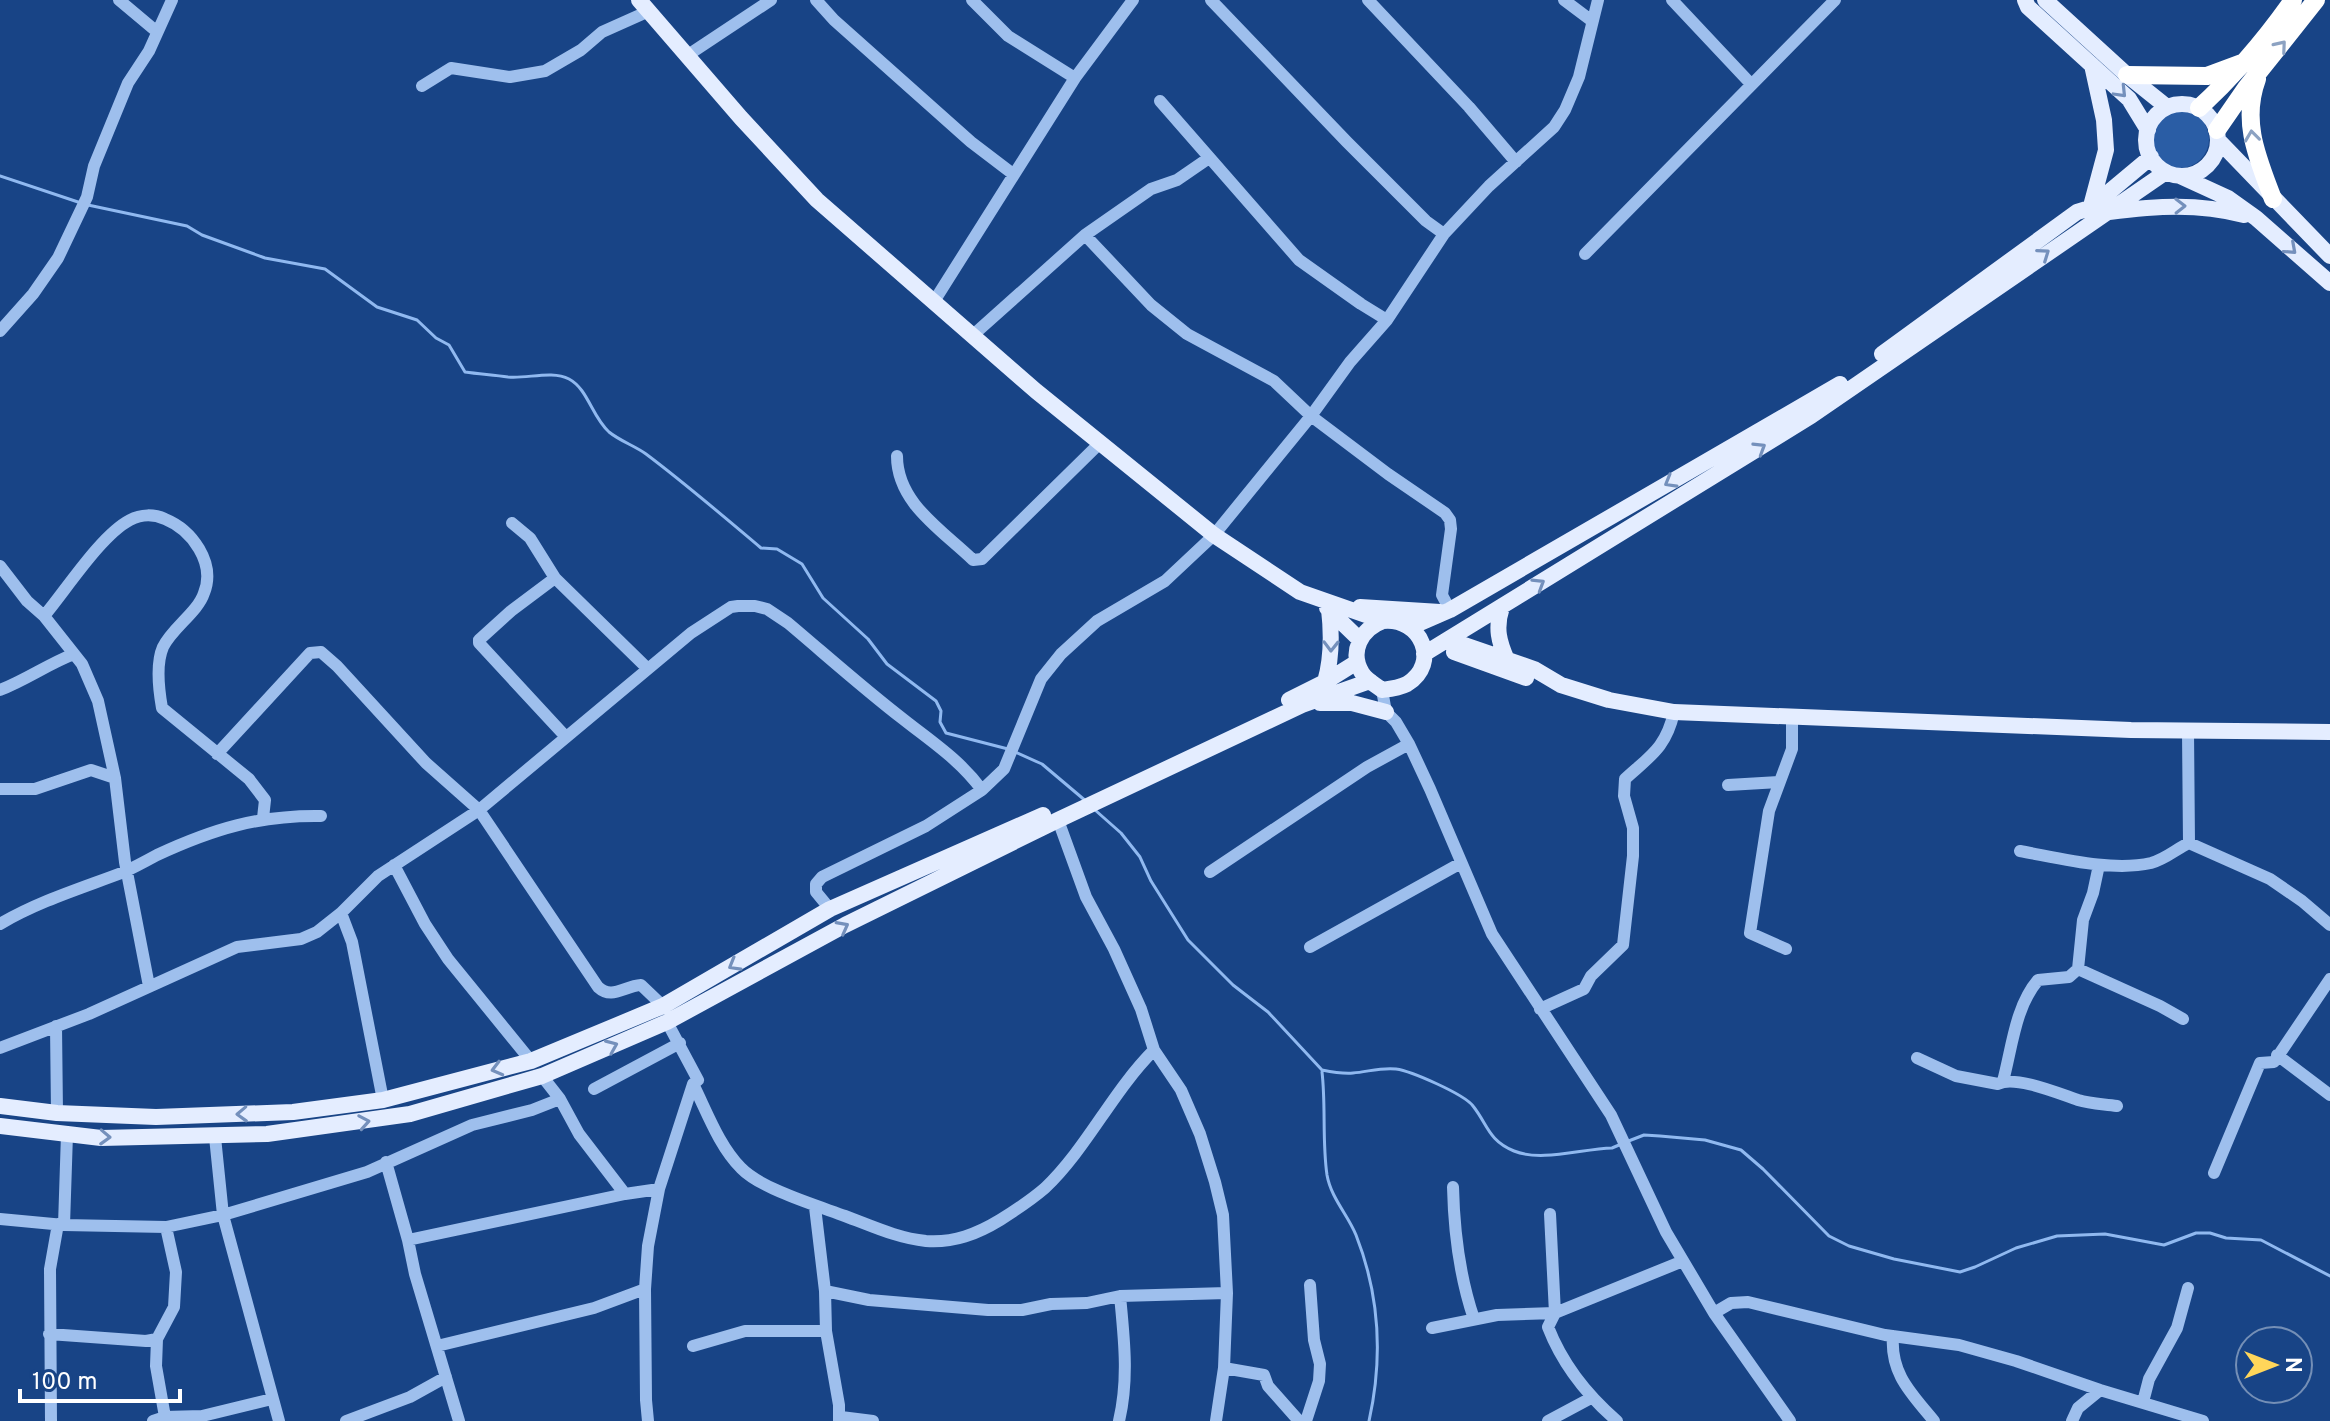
<svg xmlns="http://www.w3.org/2000/svg" width="2330" height="1421" font-family="Overpass,sans-serif">
<style>
.green{fill:#2a5da5}
.lines{fill:none;stroke-linecap:round;stroke-linejoin:round}
.stream{stroke:#90b9f0;stroke-width:3}
.minor{stroke:#9ebfed;stroke-width:12}
.major{stroke:#e4edff;stroke-width:16}
.highway{stroke:#fff;stroke-width:18}
.oneway{stroke:#8ca2c2}
.oneway2{stroke:#7490bc}
</style>
<rect width="100%" height="100%" fill="#184486"/>
<path class="green" d="M2151 139a29 29 0 1 1 58 0a29 29 0 1 1-58 0Z"/>
<g class="lines">
<path class="stream" d="M0,176l81,27
M88,205l99,21 15,9 63,23 60,11 52,38 40,13 19,18 13,7 16,27c14,2 29,3 43,5 19,2 44,-7 61,2 19,10 23,38 40,53 11,9 26,14 37,22 40,30 77,62 115,94l16,1 25,15 21,34 45,41 19,25 49,37 5,10 -1,11 6,11 62,16
M1015,752l27,12 45,38
M1095,810l26,23 19,24 11,24 37,59 45,45 35,27 54,58c10,2 20,4 31,3 14,-1 29,-6 43,-4 15,2 68,25 77,37 15,19 15,34 41,45 27,11 67,-2 98,-3l7,-3
M1322,1072c4,34 0,69 5,103 4,23 21,40 29,60 24,61 27,123 13,186
M1626,1142l18,-7 16,1 45,4 36,10 22,19 66,67 20,10 45,13 66,13 15,-5 41,-19 41,-12 48,-2 59,11 32,-12h14l16,5 35,2 69,36"/>
<path class="minor" d="M119,0l37,31
M816,0l18,20 137,122 42,32
M972,0l36,36 67,42
M1211,0l136,142 79,79 18,13
M1368,0l101,107 47,55
M1564,0l28,21
M1672,0l79,84
M688,55l83,-55
M422,86l29,-18 59,9 35,-6 36,-21 21,-18 47,-21
M1160,101l139,159 62,44 26,16
M1085,235l66,70 36,29 87,47 37,35 77,58 57,39 5,7 1,9 -9,66 8,15
M1585,254l250,-254
M933,303l142,-225 58,-78
M0,331l33,-37 25,-36 29,-61 7,-31 34,-83 21,-32 23,-51
M972,336l113,-101 66,-46 26,-9 32,-22
M897,456c0,47 45,74 76,104l9,-1 118,-116
M512,523l18,15 25,40 92,90
M0,566l27,35 17,15 38,48 16,37 17,77 10,84 24,124
M555,578l-44,33 -32,29v3l87,94
M44,616c22,-26 57,-81 86,-96 11,-6 24,-6 35,-1 27,11 51,44 39,74 -6,19 -32,35 -41,54 -7,16 -4,44 -1,61l87,71 16,21 -2,18
M0,690c26,-10 48,-26 74,-36
M1382,690l4,22 10,10 13,22 21,45 62,145 119,181 55,117 48,81 76,108
M2188,731l1,112
M217,754l93,-101 11,-1 16,14 89,97 53,47 119,177c14,13 26,-1 43,-2l22,21
M1728,785l51,-3
M0,789h35l56,-19 24,8
M1058,820l28,77 28,52 27,60 13,41 27,40 19,44 15,48 8,33 4,78 -3,75 -8,53
M2189,843l81,36 32,22 28,24
M2020,851c39,7 92,21 131,12 15,-4 25,-14 38,-20
M394,865l31,59 23,35 83,102
M1210,872l157,-105 42,-23
M830,909l-14,-17v-8l6,-7 104,-51 56,-36 22,-21 37,-90 20,-25 36,-33 68,-40 49,-46 97,-119 39,-54 37,-42 57,-86 45,-48 65,-59 11,-17 14,-33 19,-77
M341,913l11,29 31,158
M0,924c39,-23 82,-36 124,-52 11,-5 22,-11 33,-17 56,-26 102,-40 164,-39
M1310,947l151,-84
M1786,949l-36,-16 19,-122 23,-62v-30
M2078,969l82,37 23,13
M1540,1009l44,-20 7,-13 32,-31 10,-89v-28l-9,-32 1,-17c25,-23 41,-31 49,-67
M56,1026l1,87
M0,1048l89,-34 148,-67 64,-8 16,-7 24,-19 37,-37 101,-66 212,-177 40,-26 7,-1h17l12,3 21,14c38,32 76,66 115,96 29,23 57,41 79,71
M2277,1055l53,40
M1917,1058l39,18 42,8c17,-9 62,10 80,16 13,4 26,4 39,6
M542,1076l18,23 19,35 46,60
M2003,1081c9,-33 12,-74 35,-101l31,-3 9,-8 5,-49 10,-27 6,-28
M693,1084c14,28 26,62 48,84 20,21 77,38 104,48 27,10 52,22 81,25 28,2 51,-7 74,-21 16,-10 31,-20 45,-32 42,-40 67,-96 109,-138
M594,1089l86,-46
M215,1137l8,78 56,206
M386,1162l22,78 7,34 44,147
M2214,1173l46,-110 14,-1 56,-83
M1453,1187c1,43 7,91 21,132
M815,1207l10,84 1,40 13,74v16
M1550,1214l5,99 -7,14c14,36 40,69 69,94
M0,1219l64,6 102,2 57,-12 144,-43 105,-47 60,-15 28,-11
M64,1225l3,-91
M408,1240l217,-46 34,-5
M825,1291l44,9 119,10h34l29,-6 36,-1 33,-7 107,-3
M1714,1313l17,-10 17,-1 137,33 74,10 57,16 84,29 103,31
M1432,1328l65,-13 58,-2 128,-52
M49,1334l97,7 11,-2
M1893,1336c-3,38 19,58 41,85
M437,1346l157,-38 51,-19
M693,1346l52,-15h81
M1224,1368l40,7 4,11 31,35
M2143,1402l6,-23 28,-51 11,-40
M165,1417l-9,-51 1,-27 17,-32 2,-35 -10,-45
M841,1417l32,4
M51,1421l-1,-152 8,-45
M153,1421l12,-4 37,-1 70,-17
M346,1421l64,-24 36,-20
M648,1421l-2,-21 -1,-111 3,-43 11,-57 34,-105 5,-4 -31,-58
M1119,1421c10,-42 5,-83 1,-125
M1306,1421l13,-40 1,-17 -6,-24 -4,-55
M1548,1421l43,-23
M2072,1421l6,-13 22,-18"/>
<path class="major" d="M639,0l102,118 76,82 219,191 178,144 86,57 83,29
M2025,0l3,7 101,92 19,31
M2045,0l82,75 40,32
M2146 140a36 36 0 1 1 72 0a36 36 0 1 1-72 0Z
M2218,140l112,116
M2180,176l48,22 28,20 74,65
M2091,206l15,-56 -2,-30 -12,-55
M2109,212c47,-6 89,-9 135,3
M1882,354l195,-142 13,-4 61,-51
M1360,607l80,5
M1502,607c-7,21 -3,35 5,53
M1327,608l33,32
M1383,621c38,-4 58,42 24,63 -8,4 -17,5 -25,6 -7,-6 -15,-9 -20,-17 -13,-21 -1,-44 21,-52z
M1411,627l39,-17 390,-226
M1450,640l84,29 27,16 48,15 65,12 457,18 199,2
M1454,652l72,26
M1424,654l387,-238 355,-244
M1325,682c7,-24 7,-47 4,-73
M1289,700l36,-18 32,-20
M1320,703h32l34,9
M0,1106l57,7 99,4 137,-5 90,-12 148,-39 132,-55 167,-97 213,-94
M0,1126l101,12 166,-4 143,-20 132,-38 125,-54 178,-97 213,-105 244,-115 68,-24"/>
<path class="highway" d="M2127,75l80,1 35,-13
M2257,79c-16,43 1,80 16,120
M2199,108c36,-33 66,-68 94,-108
M2217,130l29,-42 70,-88"/>
</g>
<defs><path id="oneway-chevron" d="M-2-3.5L2.5 0L-2 3.5" fill="none" stroke-width="1.6" stroke-linecap="round" stroke-linejoin="round" transform="scale(2)"/></defs>
<g class="oneway">
<use href="#oneway-chevron" transform="translate(2281 46) rotate(-50)"/>
<use href="#oneway-chevron" transform="translate(2252 136) rotate(-97)"/>
</g>
<g class="oneway2">
<use href="#oneway-chevron" transform="translate(2121 92) rotate(46)"/>
<use href="#oneway-chevron" transform="translate(2180 206) rotate(-1)"/>
<use href="#oneway-chevron" transform="translate(2291 249) rotate(42)"/>
<use href="#oneway-chevron" transform="translate(2044 254) rotate(-35)"/>
<use href="#oneway-chevron" transform="translate(1760 448) rotate(-32)"/>
<use href="#oneway-chevron" transform="translate(1670 482) rotate(150)"/>
<use href="#oneway-chevron" transform="translate(1539 584) rotate(-32)"/>
<use href="#oneway-chevron" transform="translate(1331 646) rotate(91)"/>
<use href="#oneway-chevron" transform="translate(843 927) rotate(-28)"/>
<use href="#oneway-chevron" transform="translate(734 965) rotate(150)"/>
<use href="#oneway-chevron" transform="translate(612 1046) rotate(-23)"/>
<use href="#oneway-chevron" transform="translate(497 1069) rotate(165)"/>
<use href="#oneway-chevron" transform="translate(242 1114) rotate(178)"/>
<use href="#oneway-chevron" transform="translate(364 1122) rotate(-10)"/>
<use href="#oneway-chevron" transform="translate(105 1137) rotate(2)"/>
</g>
<g transform="translate(2274 1365) rotate(90)"><circle r="38" fill="#184486" stroke="#748fb6" stroke-width="2"/>
<path d="M0-6L14 30L0 20L-14 30Z" fill="#ffd65a"/>
<text y="-12" font-size="22" font-weight="bold" text-anchor="middle" fill="#ffffff">N</text>
</g>
<path d="M20 1389v12h160v-12" fill="none" stroke="#ffffff" stroke-width="4"/>
<text x="32" y="1389" font-size="24" fill="#ffffff" stroke="#184486" stroke-width="6" paint-order="stroke">100 m</text>
</svg>
